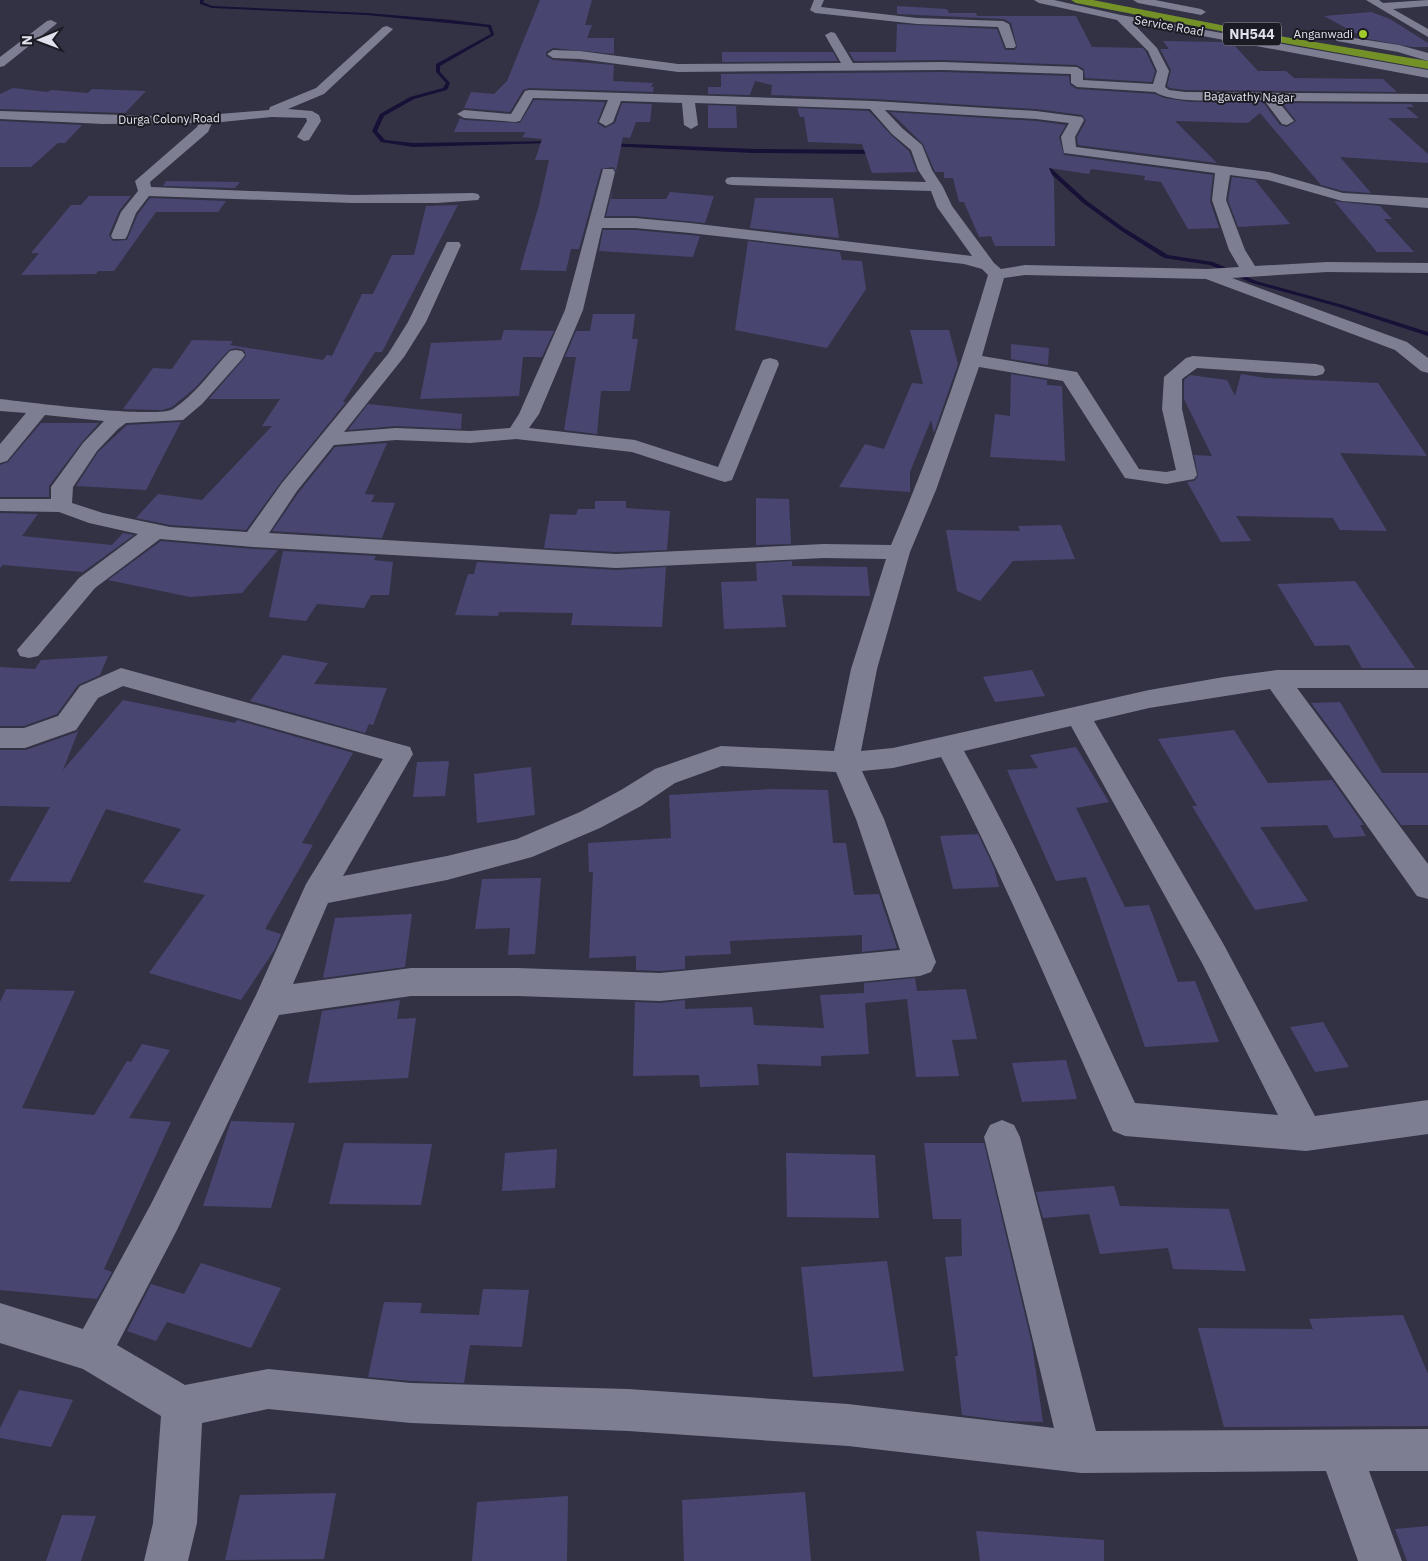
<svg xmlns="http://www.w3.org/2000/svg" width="1428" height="1561" font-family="'IBM Plex Sans',sans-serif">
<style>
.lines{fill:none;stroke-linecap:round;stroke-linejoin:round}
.stream{fill:#171037;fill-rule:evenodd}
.building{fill:#494571}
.minor{fill:#7e7e93;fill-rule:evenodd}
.highway{fill:#739127;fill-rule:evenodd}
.poi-dot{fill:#a0c92b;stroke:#1b1b23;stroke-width:2}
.labels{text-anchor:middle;stroke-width:4;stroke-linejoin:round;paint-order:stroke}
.far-street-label{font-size:12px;fill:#e1e1ed;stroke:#1b1b23}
.far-poi-label{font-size:12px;fill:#e1e1ed;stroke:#1b1b23;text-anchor:end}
.shield{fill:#1b1b23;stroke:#a6a6b0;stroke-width:1}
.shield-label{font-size:14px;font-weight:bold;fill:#e1e1ed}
</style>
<rect width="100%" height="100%" fill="#333244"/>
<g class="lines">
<path class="stream" d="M200,0h4l-1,2 9,4 155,7 85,7 39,5 3,10 -54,31v6l10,11 -3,7 -33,9 -30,17 -7,15 8,9 28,3 141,-2 2,1 -2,1 -141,4 -32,-5 -9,-11 8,-17 30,-17 33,-9 3,-5 -10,-11v-8l55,-30 -3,-7 -121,-12 -155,-7 -12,-4z
M606,143l147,6 125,1 3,2 -3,2 -125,-1 -145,-7z
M1039,161h4l44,40 37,27 44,27 45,7 43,19 87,24 85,27v4l-89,-29 -87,-24 -42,-18 -46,-7 -44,-28 -37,-27 -44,-40z"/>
</g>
<path class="building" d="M540,0h52l-7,25h7l-5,13h27v16l-61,-6 -7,4v4l7,4 61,5 -1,16 40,2 -2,4h3l-1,5 -124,-4 -6,2 -13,22 -46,-4 7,-16 23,2 13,-13z
M897,6l50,3 2,4h27l1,3h99l16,31 51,1 3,4 9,19 -3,11 -67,-4 -1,-9 -7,-4 -134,-5 -89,1 -5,-9h47l1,-28 100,5 8,21h9l3,-3 -6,-24 -7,-4 -107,-5z
M1371,12l19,7 38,24v4h-16l-55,-10v-3l-33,-18z
M1163,41l60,1 10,2 25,27h28l8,7 89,1 14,13 -212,-2 -15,-2 -3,-2 4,-16 -11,-21h9z
M722,52h111l5,9 -116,1z
M943,72l126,4 1,9 7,4 78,5 9,4 27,4h72l17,23 7,2 9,-6 -14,-18 129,1 3,3h-8l13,11h-31l40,36v9l-88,-6 31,36 -28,-2 -22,-6 -61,-72 -12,10 -73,-2 42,42 -139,-18 -1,-8 9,-16 -4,-6 -46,-6 -162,-10 -103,-4 1,-10 -17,-4 -5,14 -42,-1v-7h13v-13z
M13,88l34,4 5,-2 36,3 4,-4 54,2 -21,22 -125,-4v-15z
M534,100l71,2 -8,21 8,5 10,-5 7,-20 30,1 -2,18h-14l-6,16 -7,-1 -7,34 -3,-4 -12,2 -22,80h-8l-5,22 -46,-1 19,-65 10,-45h-14l7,-21 -20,-2 4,-5h-72l6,-14 4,2 56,3z
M708,105l28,1 1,22h-29z
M797,108l72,3 22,24 18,16 8,21 -45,1 -10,-29 -54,-2 -4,-25h-4z
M890,112l146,9 30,4 -7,12 5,18 149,20 -3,26 9,27 -31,1 -27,-47 -17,-2 1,-4 -54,-7 -2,5 -40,-6 5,11 1,67h-60l-4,-10 -12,1 -15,-35h-5l-6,-24h-9v-6h-9l-12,-28z
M0,121l82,4 -17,18h-7l-27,24h-31z
M1232,177l23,3 35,44 -52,3 -10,-27z
M166,181l74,1 -5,6 -72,-2z
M613,187l-2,12h55l4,-7 44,4 -9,27 -70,-7h-29z
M89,196h42l-12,15 -10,24 4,6 14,-1 11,-26 12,-16 76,3 -8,11h-62l-42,59h-16l-2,3 -75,1 18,-22h-8l40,-48h10z
M755,198h78l6,40 -89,-10z
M1334,201l46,5 12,13h-8l30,33h-37z
M458,205l-76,147h-7l-32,50h3l-65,80 -35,48 -76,-5 -34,-7 22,-24 44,6 70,-74h-10l18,-27h-71l37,-43 -2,-6 -8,-2 -7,2 -34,38 -23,19 -10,3 -39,-1 30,-41 19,1 20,-29 41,1 -3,4 93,15 4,-5 5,1 30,-62h11l19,-39h22l12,-49z
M603,230h32l65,6 -7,21 -94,-6z
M748,241l92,11 2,8 20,1 4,28 -39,59 -92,-18z
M593,314h42l-3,25h6l-8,52h-29l-4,43 -33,-4 12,-73h-11l11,-26h14z
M504,330l50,1 -12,26h-19l-4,39 -99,3 11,-56 70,-3z
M910,330h39l9,34 -24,69 -3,-13 -21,52v20l-71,-5 26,-43 19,5 28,-66 11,1z
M1011,344l38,4 -1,17 -37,-6z
M1011,374l36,6v5l15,1 3,75 -75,-4 5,-43 15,2z
M1241,374l24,4 113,5 49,73 -87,-3 47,78 -47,-1 -7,-12 -97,-2 15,25 -30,1 -34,-60 7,-1 4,-5 -4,-21 18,1 -28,-57v-19l6,-5 37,5 8,16z
M368,404l94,10 -1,15 -65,-3 -48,4z
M181,422l-35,68 -70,-4 22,-34 29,-27z
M41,423h58l-17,19 -33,44v11h-49v-32l8,-3z
M387,443l-22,51 10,1 -4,7 24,1 -13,35 -110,-7 27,-39 36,-45z
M756,498l33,1 2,45 -35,1z
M595,501h31v7l44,3 -3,39 -51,2 -72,-4 6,-34 26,1 2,-6h17z
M0,513l38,1 -16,22 90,9 11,-12 11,2 -51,37 -80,-7 -3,3z
M1061,525l14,34 -62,2 -33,40 -23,-10 -11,-61 74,1 -2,-5z
M161,541l92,8 25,1 -36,43 -52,4 -82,-17z
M283,551l93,5 -2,4 19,2 -4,33h-18l-7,13 -47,-4 -11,17 -37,-4z
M792,561v5l75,1 3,29 -88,-1 4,32 -62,2 -3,-47 36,-1 -1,-18z
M477,562l139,8 50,-3 -4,60 -91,-2 2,-12 -74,-1 -1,4 -43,-1 13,-41h6z
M1355,581l60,87h-53l-13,-23 -34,1 -38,-62z
M283,655l45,8 -14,21 73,4 -14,37 -4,-1 -4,9 -115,-32z
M108,656l-8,19 -22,10 -21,29 -33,12h-24v-59l35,2 6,-9z
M1032,670l13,26 -50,6 -12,-25z
M123,700l112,23 2,-3 116,33 -51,90 11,2 -48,84 16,5 -6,15 -34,51 -92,-27 56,-78 -62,-13 38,-53 -75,-20 -36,73 -61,-1 41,-74 -50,-1v-56h26l51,-18 2,-3 -16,41z
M1340,702l42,71h46v52h-27l-90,-122z
M1234,730l34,53 64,-3 32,45h-4l6,11 -32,2 -7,-13 -67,2 48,74 -53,9 -63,-104h5l-39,-67z
M1076,747l33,55 -33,6 49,99 24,-2 29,77 17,-1 24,61 -74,5 -59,-170 -30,4 -49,-111 31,-2 -8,-13z
M449,761l-4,35 -32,1 4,-35z
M531,767l4,48 -58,8 -3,-49z
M772,789l56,1 5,53h13l8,52 25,-1 18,54 -35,4v-17l-132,6 1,13 -46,2v13l-25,2 -24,-1v-14l-47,2 4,-86h-4l-1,-29 83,-5 -2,-43z
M978,834l16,34 5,19 -46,2 -13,-53z
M541,878l-6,76 -27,1 2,-27 -35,1 7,-50z
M412,914l-7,53 -82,11 12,-60z
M915,978l2,13 49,-2 11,50 -25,1 7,36 -43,1 -9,-78 -42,4 4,51 -48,2v10l-64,-2 2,21 -59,2 -1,-12 -66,1 2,-74 25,1 25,-3v9l67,-2 2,18 70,3 -4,-33 44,-2v-10z
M6,989l69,2 -53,117 72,7 33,-54 4,1 11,-18 28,6 -41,68 42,4 -67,147 8,3 -15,27 -97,-9v-288z
M400,1000l-3,19 19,-1 -8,60 -100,5 14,-72z
M1323,1022l26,45 -34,5 -25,-45z
M1066,1060l11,39 -55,3 -10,-39z
M231,1121l64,2 -24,85 -68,-2z
M344,1143l88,1 -11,61 -92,-1z
M924,1143h60l48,201 11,78 -36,-1 -45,-6 -7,-59h3l-13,-99 17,-1 -1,-37h-28z
M557,1149l-2,39 -53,3 3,-38z
M786,1153l89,2 4,63 -92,-1z
M1114,1186l6,20 109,3 17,62 -73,-2 -5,-21 -68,6 -11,-40 -46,4 -7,-26z
M887,1261l17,110 -91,6 -12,-110z
M201,1263l80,25 -30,60 -84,-26 -11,19 -29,-10 24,-47 33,10z
M483,1289l46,1 -7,57 -52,-2 -6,38 -53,-2 -43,-4 16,-75 38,1 -2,10 59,2z
M1403,1315l25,59v52l-204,1 -26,-99 115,1 -4,-10z
M19,1390l54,10 -22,47 -51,-9v-10z
M805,1492l6,69h-127l-2,-61z
M336,1493l-12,66 -99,1 15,-65z
M568,1496l-1,65h-95l5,-59z
M62,1515l34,1 -15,45h-35z
M1428,1526v35h-21l-12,-32z
M976,1531l128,9v21h-124z"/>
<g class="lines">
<path class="minor" d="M814,0h10l-3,7 96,11 86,3 6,3 7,22 -2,2h-8l-8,-21 -81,-3 -102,-11 -5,-3z
M1034,0h20l67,15 307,55v8l-295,-55 24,25 12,23 -4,16 4,3 16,2 243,2v8l-150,-1 16,20 -7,4 -5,-1 -18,-24c-25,0 -90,5 -109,-8l-78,-5 -6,-4v-9l-128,-4 -265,2 -98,-13 -27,-1 -6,-4 6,-4 27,1 98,13 163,-1 -16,-28 6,-3 4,1 18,30 90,-1 134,5 6,4v9l70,4 4,-13 -9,-20 -31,-31 -78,-17z
M1133,0h22l46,9 5,3 -5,3 -63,-12z
M1366,0h13l4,3 45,-3v6l-35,3 35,20v8z
M51,20l6,3 -2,2 -51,41 -4,1v-10l47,-36z
M387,26l6,3 -2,2 -67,63 -36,15 24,2 7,4 2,6 -12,19 -5,1 -7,-4 10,-16 -1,-3 -34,-1 -60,6 -4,9 -58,50 1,5 202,8 120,-2 5,1 2,3 -2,3 -41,3h-84l-204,-7 -13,17 -9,23 -2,3h-12l-2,-3 10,-24 17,-21 -3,-10 62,-54 2,-4 -96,1 -103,-5v-8l154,5 65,-2 50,-4 1,-3 46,-19 67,-61z
M1341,36l58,9 29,8v8l-30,-9 -61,-11 -2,-2z
M529,90l345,11 162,10 46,6 2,3 -9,17 1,10 193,25 74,21 85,5v10l-86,-7 -74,-21 -38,-5 -4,25 19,50 10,16 72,-4 101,1v10l-101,-1 -95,6 175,64 21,16v15l-7,-2 -26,-21 -189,-71 -181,-4 -21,3 -22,78 95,16 62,97 27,3 10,-2 -14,-61 2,-32 22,-19 7,-2 123,8 7,2 2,4 -2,4 -7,2 -119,-8 -15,11v30l15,66 -3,4 -28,5 -41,-6 -62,-97 -84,-14 -43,123 -26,62 -33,117 -16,82 32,-3 256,-58 75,-13 53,-7h151v18h-131l131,176v35l-11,-3 -147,-207 -121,19 -55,13 130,224 91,171 113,-16v34l-122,17 -181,-15 -12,-5c-56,-125 -108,-253 -172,-374l-48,11 -31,3 22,48 52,143 -5,10 -11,4 -260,25 -143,-5h-106l-132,19 -102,215 -60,115 68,40 83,-16 143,14 217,6 220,15 206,24 -70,-291 6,-12 12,-5 12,5 6,12 76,294 332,-2v42h-59l33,90h-44l-32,-90 -245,2 -233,-27 -220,-15 -217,-8 -143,-14 -66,14 -5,100 -9,38h-44l9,-38 8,-107 -78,-47 -83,-26v-40l83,26 68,-125 105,-209 50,-111 77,-125 -260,-73 -25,12 -22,32 -51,18h-25v-20h24l34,-12 22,-30 41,-18 289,79 3,7 -70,122 104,-20 70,-17 63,-27 41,-22 34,-21 66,-23 113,5 17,-82 35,-110 -62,-1 -208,10 -363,-21 -93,-8 -65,49 -57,68 -9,2 -9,-2 -3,-6 62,-72 59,-44 -49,-11 -30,-11 -59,-1v-12h51v-12l32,-44 21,-22 -59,-6 -38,46 -7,2v-19l26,-31 -26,-2v-12c26,3 157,20 173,10 22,-14 39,-39 57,-58l6,-1 6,1 3,4 -3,4 -40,45 -19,16 -57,3 -8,6 -21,22 -24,36 -1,16 31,10 67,14 77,5 35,-49 106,-129 20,-32 39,-80h12l2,3 -35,77 -22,35 -60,75 52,-4 74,3 40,-3 9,-14 46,-104 38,-141h10l2,3 -11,46h31l55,5 282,33 -35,-49 -6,-16 -199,-6 -5,-1 -2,-3 2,-3 5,-1 194,5 -8,-12 -7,-20 -19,-16 -22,-25 -175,-6 3,22 -7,4 -7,-4 -2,-22 -61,-2 -8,21 -7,4 -7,-4 9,-22 -75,-2 -13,23 -5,1 -51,-4 -7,-4 7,-4 47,4 14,-23zM885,110l151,9 33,4 -8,14 3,16 151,20 -3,27 17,50 10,17 -32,2 -182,-4 -24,4 -7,-6 -42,-57 -9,-19 -11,-17 -10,-25 -20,-17zM602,228h33l55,5 274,31 18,5 6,6c-27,92 -59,182 -97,270l-67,-1 -208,10 -347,-21 28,-42 37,-46 62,-5 74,3 46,-4 116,13 86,28 7,2 7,-2 47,-116 -2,-4 -7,-2 -7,2 -2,4 -43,103 -83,-27 -106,-12 10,-14 44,-104zM1071,726l131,237 76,152 -143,-12c-55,-118 -107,-238 -171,-352zM722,766l114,6 20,47 44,131 -240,23 -143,-5h-106l-118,16 35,-81 119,-23 85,-23 68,-29 41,-22 34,-23z"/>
<path class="highway" d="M1071,0h22l174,34 161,27v8l-161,-29 -191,-37z"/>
</g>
<circle class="poi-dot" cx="1363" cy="34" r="5"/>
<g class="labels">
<g class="far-street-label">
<text transform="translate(1169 26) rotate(10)" y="4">Service Road</text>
<text transform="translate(1249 97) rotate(1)" y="4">Bagavathy Nagar</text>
<text transform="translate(169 119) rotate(-1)" y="4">Durga Colony Road</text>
</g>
<g class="far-poi-label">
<text x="1353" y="38">Anganwadi</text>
</g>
<rect class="shield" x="1223" y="22.5" width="58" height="23" rx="4"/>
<g class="shield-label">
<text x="1252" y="39">NH544</text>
</g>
</g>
<g transform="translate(40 40) rotate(269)" stroke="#1b1b23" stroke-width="4" paint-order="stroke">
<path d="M0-4L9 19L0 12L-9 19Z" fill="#e1e1ed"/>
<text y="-8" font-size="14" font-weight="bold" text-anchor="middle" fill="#e1e1ed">N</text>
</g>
</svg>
